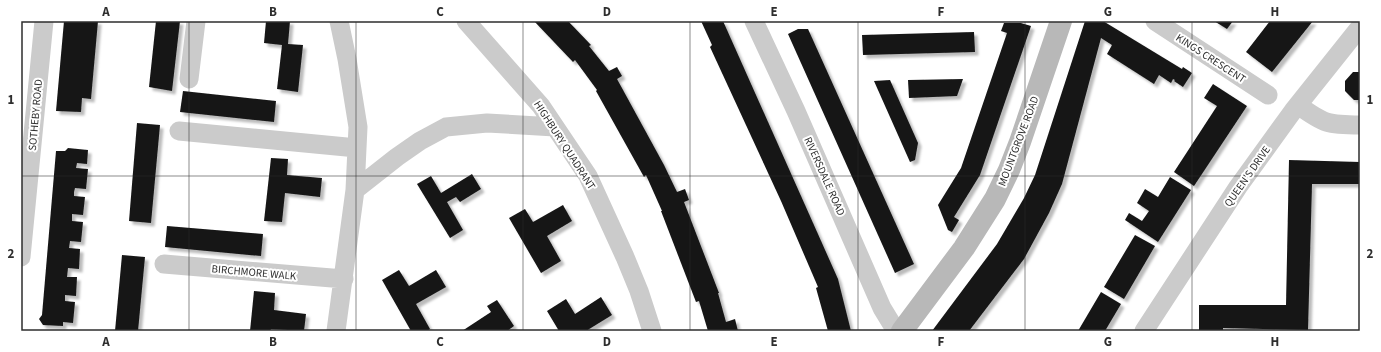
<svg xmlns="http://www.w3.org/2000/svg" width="1381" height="352" font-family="'Source Sans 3',sans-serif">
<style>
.building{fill:#151515;filter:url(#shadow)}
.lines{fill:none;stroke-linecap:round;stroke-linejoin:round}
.street{stroke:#cbcbcb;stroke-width:19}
.secondary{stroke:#b8b8b8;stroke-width:22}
.grid{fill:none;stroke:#2e2e2e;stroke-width:1;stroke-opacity:0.55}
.labels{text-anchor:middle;stroke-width:4;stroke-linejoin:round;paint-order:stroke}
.street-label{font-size:11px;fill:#2e2e2e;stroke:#fff}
.neatline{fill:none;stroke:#2e2e2e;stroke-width:1.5}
.grid-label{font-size:13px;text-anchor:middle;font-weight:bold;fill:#2e2e2e}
</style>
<defs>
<filter id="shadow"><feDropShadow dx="3.5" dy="3.5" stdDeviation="1" flood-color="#0004"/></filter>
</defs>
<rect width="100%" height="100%" fill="#fff"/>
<path class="building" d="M64,21h34l-7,78 -9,-1 -1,14 -25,-1z
M156,21h24l-8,70 -23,-4z
M266,21h24l-2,23 15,1 -5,47 -21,-3 5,-44 -18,-2z
M534,21h34l23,24 -2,1 20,25 8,-4 5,9 -5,3 47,86 13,27 8,-3 4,11 -5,2 35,91h-1l8,29 9,-3 3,12h-30l-9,-30 -3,1 -35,-91h1l-16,-36 -2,2 -48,-86 1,-1 -22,-30 -2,2z
M701,21h22l115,258 13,52h-23l-12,-43 2,-1 -37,-86 -71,-154 2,-2z
M1085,21h18l79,48 1,-2 9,6 -9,14 -9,-6 1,-1 -2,-1 -2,4 -12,-8 -5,9 -47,-30 5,-9 -11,-7 -39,146 -13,29 -25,46 -55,72h-37l65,-87 27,-46 11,-23z
M1214,21h19l-6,8z
M1270,21h43l-41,51 -26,-20z
M1004,23h17l10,3 -51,149 -26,42 5,3 -7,12 -4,-2 -10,-25 23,-37 46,-135 -6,-2z
M798,29h10l106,235 -19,9 -107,-239z
M974,32l1,20 -112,3 -1,-20z
M1353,72h7v28h-6l-9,-9v-10z
M963,79l-6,17 -48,2 -1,-18z
M890,80l28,63 -3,17 -5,2 -36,-81z
M1213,84l34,22 -53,80 -20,-14 43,-66 -13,-8z
M183,91l93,10 -2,21 -94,-10z
M137,123l23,2 -9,98 -22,-2z
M68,148l20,2 -1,14 -10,-1 -1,5 12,1 -2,20 -11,-1 -1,4v4l11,1 -2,18 -11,-1v7l11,1 -2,20 -11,-1 -1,7 11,1 -1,20 -11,-1 -1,9h10l-1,19 -11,-1v6l10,1 -2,21 -10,-1v4l-20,-1 -4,-6 3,-4 14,-164h9z
M271,158l17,1 -1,16 35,3 -2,19 -35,-4 -3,29 -18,-1z
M1289,160l71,2v22h-48l-4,146 -85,-2v3h-24v-26h87z
M472,174l9,15 -21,13 -4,-5 -9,5 16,28 -13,8 -33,-54 14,-8 10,17z
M1170,177l21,13 -33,52 -33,-22 4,-7 13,8 7,-10 -12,-8 8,-14 13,8z
M563,205l9,16 -25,15 14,25 -20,12 -32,-55 16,-9 8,13z
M167,226l96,8 -2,22 -96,-9z
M1135,235l20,11 -31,53 -20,-12z
M122,255l23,2 -7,74h-23z
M399,270l10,16 27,-16 10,17 -30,17 14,25 -3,2h-16l-29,-51z
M254,291l21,2 -1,17 32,4 -2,17 -33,-2 -1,2h-20z
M1101,292l20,12 -16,27h-27z
M601,297l11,18 -26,16h-27l-12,-20 19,-12 9,15z
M497,300l17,26 -7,5h-45l29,-19 -4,-6z"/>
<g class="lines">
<path class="street" d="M466,21l75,85 47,70 37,81 14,34 13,40
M754,21l42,90 86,197 14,23
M1155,21l113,74
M189,79l7,-58
M1298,105c26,19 30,20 62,20
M179,131l178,17
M355,190l42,-33 23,-16 26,-14 41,-4 68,4
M21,257l23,-236
M164,264l180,15
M336,331l19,-141 3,-63 -11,-68 -8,-38
M1144,331l94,-144 55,-76 67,-84"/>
<path class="secondary" d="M902,331l62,-83 31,-49 14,-29 11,-28 41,-121"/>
</g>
<path class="grid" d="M189,21v310M356,21v310M523,21v310M690,21v310M858,21v310M1025,21v310M1192,21v310M21,176h1339"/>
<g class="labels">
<g class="street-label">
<text transform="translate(1211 58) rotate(33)" y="4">KINGS CRESCENT</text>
<text transform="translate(35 115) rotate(-85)" y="4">SOTHEBY ROAD</text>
<text transform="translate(1018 141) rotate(-69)" y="4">MOUNTGROVE ROAD</text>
<text transform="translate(565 145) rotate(57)" y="4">HIGHBURY QUADRANT</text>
<text transform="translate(825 176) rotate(66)" y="4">RIVERSDALE ROAD</text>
<text transform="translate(1247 176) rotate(-55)" y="4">QUEEN'S DRIVE</text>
<text transform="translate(254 272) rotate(5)" y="4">BIRCHMORE WALK</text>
</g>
</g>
<rect width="1381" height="352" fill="none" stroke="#ffffff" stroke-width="44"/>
<rect x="22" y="22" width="1337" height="308" class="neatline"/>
<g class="grid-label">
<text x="106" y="16">A</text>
<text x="273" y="16">B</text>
<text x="440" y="16">C</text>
<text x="607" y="16">D</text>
<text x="774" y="16">E</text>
<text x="941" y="16">F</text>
<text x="1108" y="16">G</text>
<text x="1275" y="16">H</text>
<text x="11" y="104">1</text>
<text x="1370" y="104">1</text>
<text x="11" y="258">2</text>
<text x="1370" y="258">2</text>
<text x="106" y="346">A</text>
<text x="273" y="346">B</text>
<text x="440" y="346">C</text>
<text x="607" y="346">D</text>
<text x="774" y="346">E</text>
<text x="941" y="346">F</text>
<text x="1108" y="346">G</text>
<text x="1275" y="346">H</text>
</g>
</svg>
